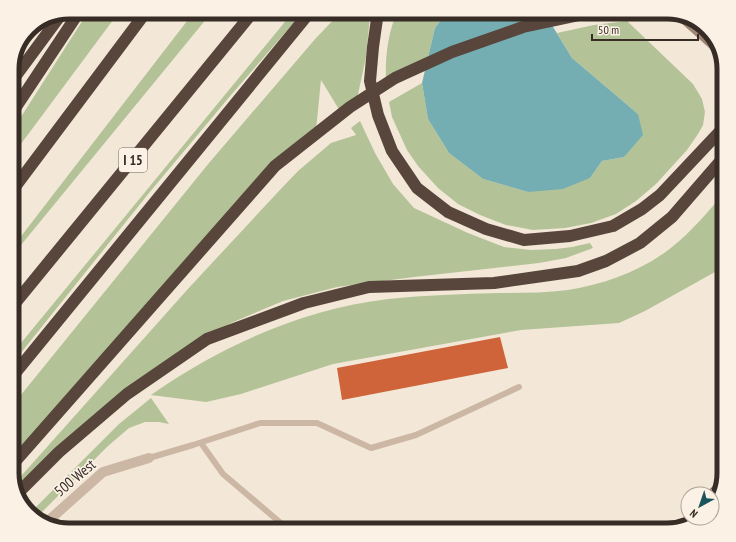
<svg xmlns="http://www.w3.org/2000/svg" width="736" height="542" font-family="'PT Sans Narrow',sans-serif">
<style>
.green{fill:#b3c397}
.water{fill:#75aeb2}
.building{fill:#cf643b}
.lines{fill:none;stroke-linecap:round;stroke-linejoin:round}
.lane{stroke:#ccb7a4;stroke-width:6}
.street{stroke:#ccb7a4;stroke-width:10}
.secondary{stroke:#a08675;stroke-width:10}
.highway{stroke:#58463c;stroke-width:12}
.rail-casing{stroke:#372c26;stroke-width:4.5}
.rail{stroke:#fbf1e5;stroke-width:3;stroke-dasharray:9;stroke-linecap:butt}
.labels{text-anchor:middle;stroke-width:3.5;stroke-linejoin:round;paint-order:stroke}
.shield{fill:#fbf1e5;stroke:#72675f;stroke-width:1}
.shield-label{font-size:14px;font-weight:bold;fill:#372c26}
.street-label{font-size:15px;fill:#372c26;stroke:#fbf1e5}
.rim{fill:none;stroke:#372c26;stroke-width:5}
</style>
<rect width="100%" height="100%" fill="#f3e7d8"/>
<path class="green" d="M88,12h31l-107,144v-25z
M194,12h18l-200,244v-8z
M293,12h10l-72,83 -82,98 -137,171v-10z
M341,12h32l-3,4 -4,41 -9,42 -17,12 -19,-31 -5,50 -304,330v-54l197,-243 107,-125z
M397,12h50l-12,16 -7,30 -42,21c-1,-22 2,-46 11,-67z
M627,21l66,63 9,15 3,13 -2,13 -5,9 -11,16 -31,34 -20,17 -20,13 -25,9 -26,5 -32,2 -27,-5 -26,-10 -22,-11 -20,-16 -20,-22 -11,-16 -15,-33 -3,-15 33,-19 6,36 21,34 34,26 45,13 62,-14 12,-17 22,-4 14,-43 -66,-56 -15,-25 37,-8z
M360,121l15,32 18,31 21,24 54,25 36,14 27,3 25,-1 16,-2 18,-4 3,5 -27,10 -27,5 -125,14 -77,10 -54,14 -52,22 -42,24 -172,149 -3,-12 173,-194 91,-98 20,-21 33,-28 25,-8 -5,-7z
M724,193v74l-79,44 -26,12 -98,7 -188,34 -92,30 -35,8 -55,-7c70,-49 152,-86 237,-96 37,-4 74,-5 111,-6 22,0 46,0 69,-3 37,-6 74,-19 104,-43 19,-15 36,-35 52,-54z
M151,398l18,26 -10,-2h-14l-16,6 -21,18 -72,72 -6,-5 89,-89z"/>
<path class="water" d="M447,12h97l28,46 66,56 5,21 -19,22 -22,4 -12,17 -27,11 -35,3 -45,-13 -34,-26 -21,-34 -6,-36 13,-55z"/>
<path class="building" d="M500,337l8,31 -166,32 -5,-32z"/>
<g class="lines">
<path class="lane" d="M201,443l22,31 66,56
M149,458l44,-13 67,-22h57l54,25 45,-13 103,-48"/>
<path class="street" d="M47,522l56,-50 46,-14"/>
<path class="secondary" d="M683,18l37,33"/>
<path class="highway" d="M378,12l-5,35 -3,34 8,34 14,36 25,37 31,24 38,17 38,11 46,-4 43,-10 29,-17 18,-14 64,-68
M12,81l48,-65
M12,113l67,-101
M12,191l134,-179
M12,307l241,-295
M12,377l298,-365
M12,465l263,-299 75,-59 45,-29 57,-26 71,-25 66,-14 13,-1
M17,494l42,-42 68,-58 80,-55 97,-36 65,-16 125,-4 84,-12 28,-10 34,-18 32,-26 52,-60"/>
<g class="rail-casing">
<path id="rail" d="M709,494l13,-15
M680,527l8,-9"/>
</g>
<use href="#rail" class="rail"/>
</g>
<g class="labels">
<rect class="shield" x="119" y="148" width="28" height="24" rx="3"/>
<g class="shield-label">
<text x="133" y="165">I 15</text>
</g>
<g class="street-label">
<text transform="translate(75 478) rotate(-40)" y="5">500 West</text>
</g>
</g>
<path d="M0 0H736V542H0ZM69 19H667A50 50 0 0 1 717 69V473A50 50 0 0 1 667 523H69A50 50 0 0 1 19 473V69A50 50 0 0 1 69 19Z" fill="#fbf1e5" fill-rule="evenodd"/>
<path class="rim" d="M69 19H667A50 50 0 0 1 717 69V473A50 50 0 0 1 667 523H69A50 50 0 0 1 19 473V69A50 50 0 0 1 69 19Z"/>
<g transform="translate(700 506) rotate(220)"><circle r="19" fill="#fbf1e5" stroke="#ada299"/>
<path d="M0-3L7 15L0 10L-7 15Z" fill="#19545b"/>
<text y="-6" font-size="11" font-weight="bold" text-anchor="middle" fill="#372c26">N</text>
</g>
<path d="M592 34v6h106v-6" fill="none" stroke="#372c26" stroke-width="2"/>
<text x="598" y="34" font-size="12" fill="#372c26" stroke="#fbf1e5" stroke-width="3" paint-order="stroke">50 m</text>
</svg>
